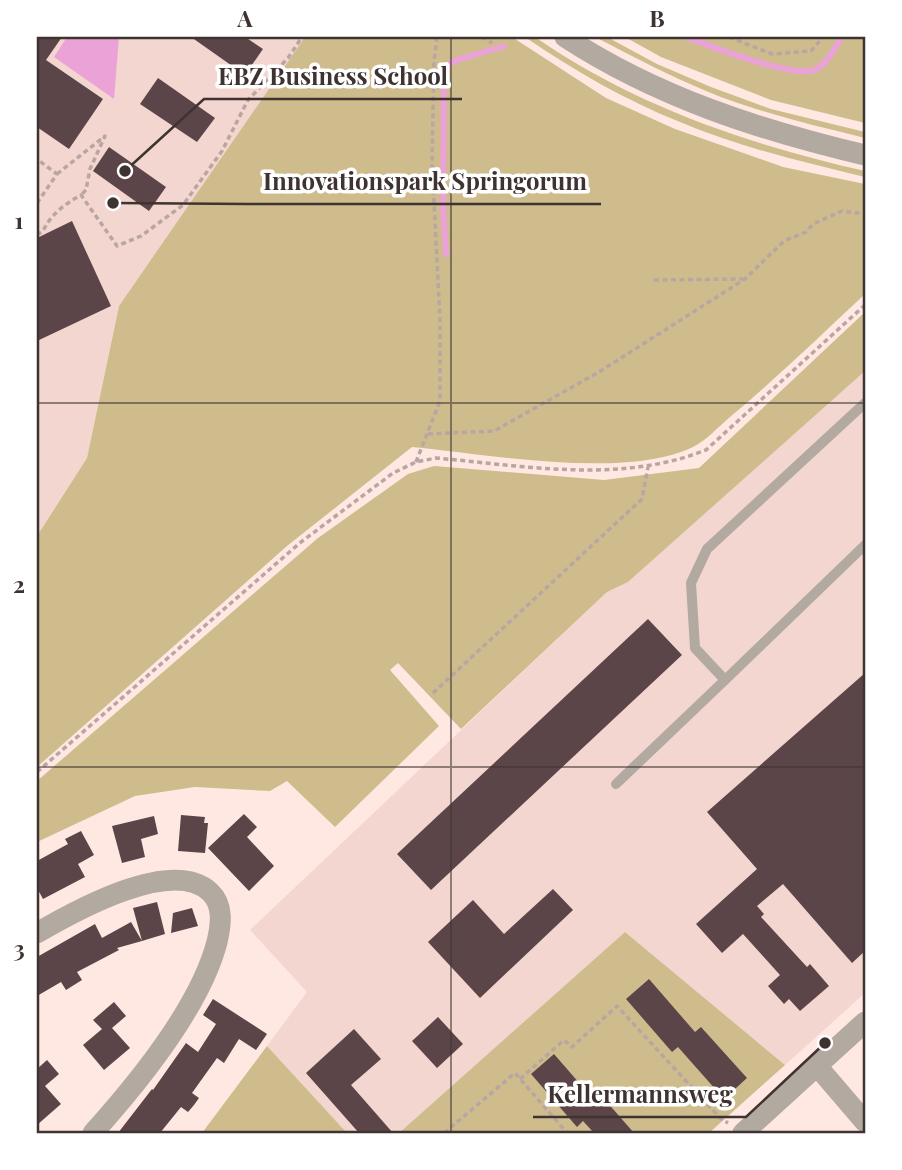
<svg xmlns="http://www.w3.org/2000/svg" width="902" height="1170" font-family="'Playfair Display',serif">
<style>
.built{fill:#f3d6cf}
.green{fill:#cebc8c}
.water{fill:#eba2d7}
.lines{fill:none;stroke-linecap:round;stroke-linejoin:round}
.stream{stroke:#eba2d7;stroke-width:6}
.building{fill:#5c4549}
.path{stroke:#b9a6a2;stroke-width:3.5;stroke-dasharray:5 3.5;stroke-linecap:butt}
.lane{stroke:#b2a9a1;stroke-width:10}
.street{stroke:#b2a9a1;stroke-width:21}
.grid{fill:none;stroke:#3e3330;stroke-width:2;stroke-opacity:0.55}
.leader{fill:none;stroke:#3e3330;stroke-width:2.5}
.callout-dot{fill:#3e3330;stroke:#fff;stroke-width:2.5}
.callout-label{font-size:24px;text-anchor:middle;font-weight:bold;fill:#3e3330;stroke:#fff;stroke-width:7;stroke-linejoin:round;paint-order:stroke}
.neatline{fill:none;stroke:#3e3330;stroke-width:2.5}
.grid-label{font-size:23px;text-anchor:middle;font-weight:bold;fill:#3e3330}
</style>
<rect width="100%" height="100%" fill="#ffe7e2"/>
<path class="built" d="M37,37h270l-188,269 -32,152 -50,78z
M865,371v622l-80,72 -160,-133 -226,201h-52l-80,-87 40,-54 -57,-62 357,-338 21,-10z"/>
<path class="green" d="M305,37h207l94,61 69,31 108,38 82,17v110c-44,41 -88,84 -135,123 -11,9 -24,24 -37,30 -69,33 -206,7 -281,0l-125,99 -250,221v-231l50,-78 32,-152z
M525,37h10c100,69 212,107 330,134v6c-62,-15 -126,-30 -185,-55 -55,-22 -107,-52 -155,-85z
M595,37h12l50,27 54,23 60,22 94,23v6c-53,-13 -108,-26 -159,-47 -38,-16 -74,-35 -111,-54z
M625,37h240v86l-94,-23 -110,-43z
M865,312v59l-237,211 -21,10 -146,137 -63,-66 -8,7 49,56 -104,101 -48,-46 -17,10 -75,-4 -60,9 -98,46v-61l281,-243 90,-64 26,-8 170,14 95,-12z
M625,932l160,133 -76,68h-310z
M267,1046l80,87h-145z"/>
<path class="water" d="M67,37h52l-5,62 -60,-42z"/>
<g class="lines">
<path class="stream" d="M686,37c24,9 106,41 128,33 12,-4 21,-23 28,-33
M446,254l-3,-45 1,-136c1,-2 5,-8 6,-10 4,-3 45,-14 54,-17"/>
</g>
<path class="building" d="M37,37h25l-16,23 57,39 -34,50 -32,-22z
M191,37h54l18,12 -18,26z
M158,78l57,40 -18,24 -57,-38z
M109,147l57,40 -17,24 -56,-40z
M72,221l39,85 -74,35v-103z
M648,619l34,36 -251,235 -34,-36z
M865,673v278l-13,12 -69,-79 -26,22 7,8 -3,3 46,50 3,-3 19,22 -29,25 -11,-12 -5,5 -16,-18 12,-11 -37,-41 -21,19 -26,-29 61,-55 -50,-57z
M244,814l13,13 -10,10 27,29 -25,25 -41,-43z
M181,815l24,2 -1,6h4l-3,30 -27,-2z
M154,816l4,18 -17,5 4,18 -23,6 -10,-37z
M81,831l13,24 -16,9 7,13 -42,22 -6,-11v-27l31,-17 -3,-5z
M553,889l20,21 -93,88 -52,-56 45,-42 31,34z
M157,902l8,32 -23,7 -9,-33z
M192,908l6,18 -27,7 2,-20z
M131,922l11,19 -25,7 2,2 -42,22 5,8 -16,10 -5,-8 -24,14v-39l58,-33 7,14z
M649,979l46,53 6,-5 46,51 -23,21 -46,-52 -6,5 -46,-53z
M213,999l54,35 -11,16 -17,-11 -15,24 -7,-5 -25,35 7,5 -5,7 -6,7 -7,-5 -21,26h-42l34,-44 1,1 33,-47 12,9 18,-28 -13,-9z
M114,1002l12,14 -14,12 18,20 -26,22 -21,-25 19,-16 -9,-9z
M438,1017l25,27 -26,24 -25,-27z
M354,1029l27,30 -30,26 42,48h-34l-53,-60z
M554,1054l46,53 6,-6 28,32h-40l-11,-12 -6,6 -46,-53z
M47,1060l12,14 -14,12 16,18 -24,21v-56z"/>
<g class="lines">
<path class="path" d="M482,37l10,6
M729,37l43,17 39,-3 12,-14
M57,174l48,-38 -15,33 -4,21 -5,5
M37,203l20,-29 -19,-14
M37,235l6,-4c8,-17 22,-27 38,-36l36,51 24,-10 42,-31 39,-54 26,-51 40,-42 14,-21
M654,280l89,-1
M428,434l66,-3 105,-59 146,-93 39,-38 22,-9 7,-8 29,-13 23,3
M416,462l24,-61v-81l-8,-158 2,-100 3,-25
M433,693l209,-194 6,-32
M37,772l264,-230 92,-69 23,-11 20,-4c90,8 184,26 270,-8l159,-145
M520,1079l44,-39 8,7 45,-41 103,112 8,5
M444,1133l71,-60 52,60"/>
<path class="lane" d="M865,403l-158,146 -16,34 4,65 30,32 140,-135
M616,784l109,-104"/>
<path class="street" d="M565,37c92,60 194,93 300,118
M37,933c36,-21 135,-77 173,-41 14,13 11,33 7,50 -17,65 -79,141 -124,191
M817,1066l48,56
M743,1133l122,-111"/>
</g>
<path class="grid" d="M451,37v1096M37,403h828M37,767h828"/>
<path class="leader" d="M125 171L204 99H462M113 203L249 204H601M825 1043L746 1117H533"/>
<g class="callout-dot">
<circle cx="125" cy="171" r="7"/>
<circle cx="113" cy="203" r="7"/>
<circle cx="825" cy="1043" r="7"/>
</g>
<g class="callout-label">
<text x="333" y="85">EBZ Business School</text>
<text x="425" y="190">Innovationspark Springorum</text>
<text x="640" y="1103">Kellermannsweg</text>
</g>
<rect width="902" height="1170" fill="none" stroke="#ffffff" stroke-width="77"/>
<rect x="38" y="38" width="826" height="1094" class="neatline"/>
<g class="grid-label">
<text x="245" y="27">A</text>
<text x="657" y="27">B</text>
<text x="19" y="229">1</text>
<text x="19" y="593">2</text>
<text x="19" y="957">3</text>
</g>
</svg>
